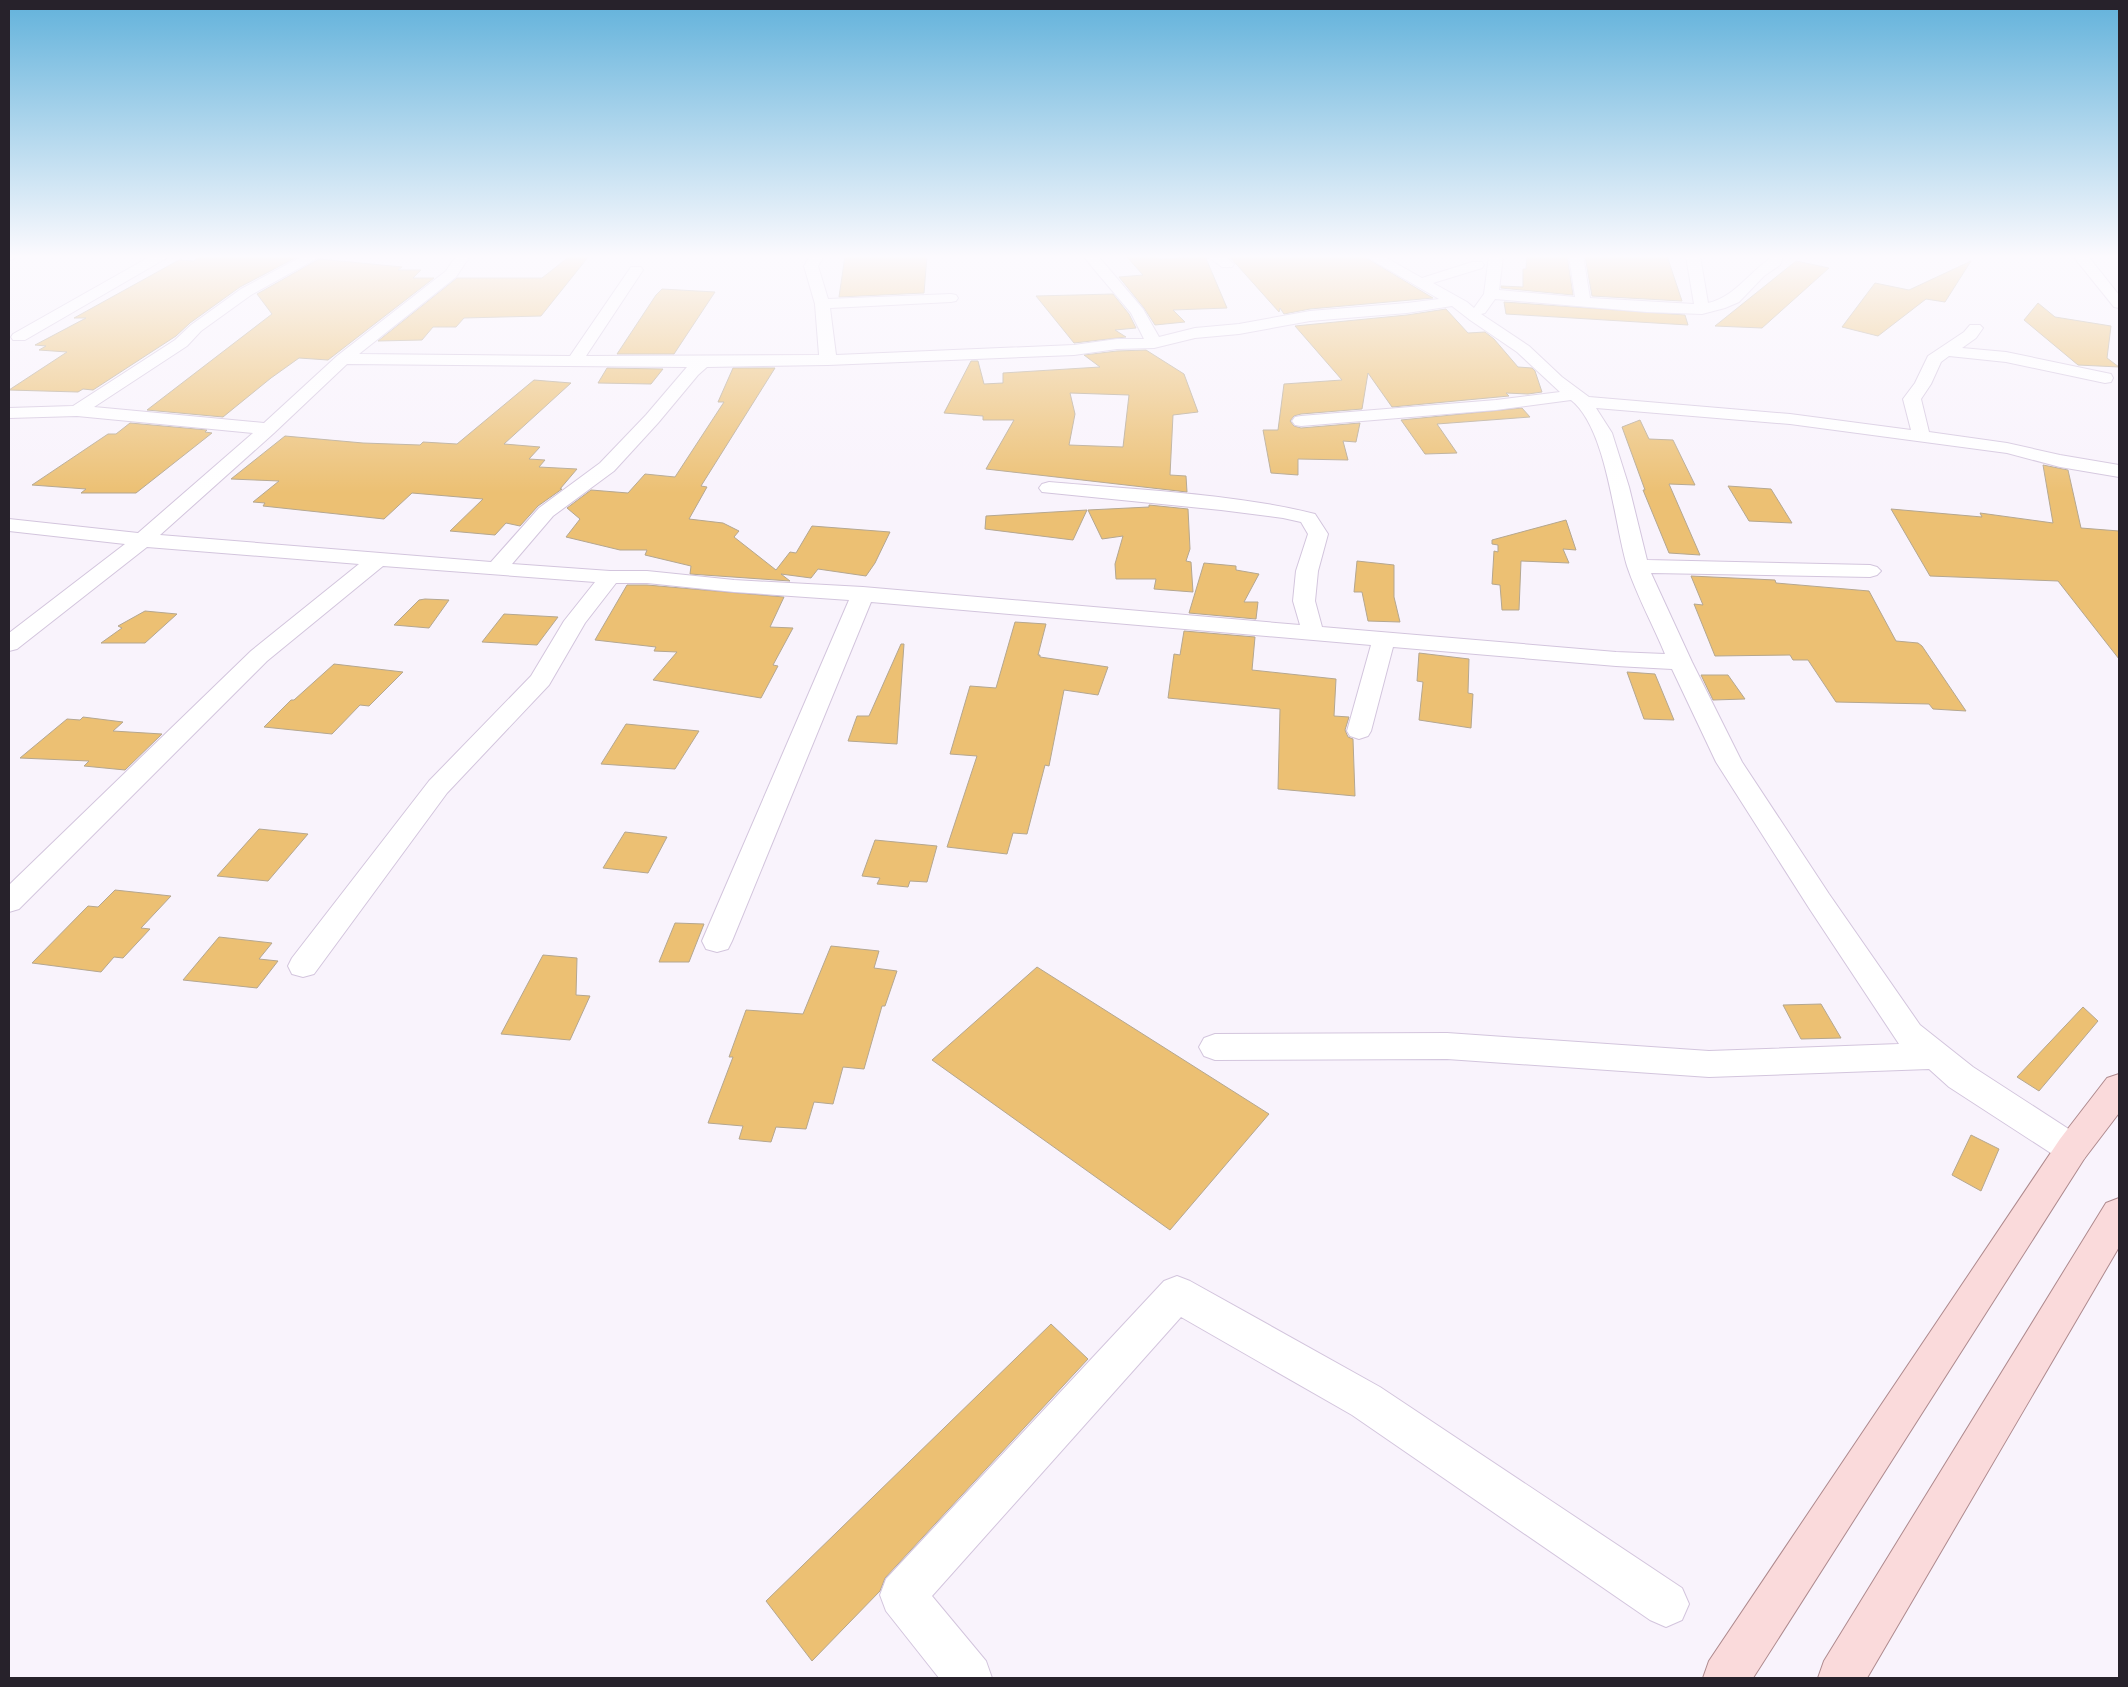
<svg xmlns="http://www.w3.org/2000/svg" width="2128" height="1687" font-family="Signika,sans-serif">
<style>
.building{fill:#ecc073;stroke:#b5a790;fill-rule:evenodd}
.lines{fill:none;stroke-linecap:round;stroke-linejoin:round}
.street-casing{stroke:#d3c5dd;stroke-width:2}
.secondary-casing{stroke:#d3c5dd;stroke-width:2}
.primary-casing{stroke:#ae8a8e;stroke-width:2}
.street{fill:#fff;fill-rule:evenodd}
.secondary{fill:#fff;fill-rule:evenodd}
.primary{fill:#fadadb;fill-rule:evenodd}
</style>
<rect width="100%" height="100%" fill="#f9f3fc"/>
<path class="building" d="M200,256l97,1 -57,30 -50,36 -14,13 -83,54 -10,-1 -5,3 -69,-2 58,-38 -28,-2 7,-4 -11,-1 51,-27h-12l105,-58 15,1z
M570,256h19l-48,60 -77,2 -8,9h-23l-11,13 -44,1 79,-63h85z
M845,256h82l-3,37 -85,4z
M1126,256h32l2,3 45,-3 22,52 -54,2 12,12 -30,3 -11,-17 -25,-31 24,-2z
M1229,256h134l70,42 -123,11 -26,5 -4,-6 -1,4z
M1527,256h40l6,39 -72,-7v-2l22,1v-18h3z
M1585,256h82l15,45 -90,-5z
M319,259l83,8 -4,3h23l-8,8h21l-106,82 -29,-2 -28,20 -48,39 -76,-7 125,-96 -15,-20z
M1796,261l33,7 -67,60 -47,-2z
M1971,261l-26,41 -19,-3 -48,37 -36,-9 33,-44 34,7z
M662,289l53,3 -41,62h-57l39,-59z
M1113,294l16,20 7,14 -21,2 11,7 -52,6 -38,-47z
M1504,302l181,13 3,10 -182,-11z
M2038,303l17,14 56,9 -4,32 12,9 -41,-2 -54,-45z
M1446,309l22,24 17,-1 9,7 24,28 14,1 3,3 7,21 -14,2 -22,-1 3,3 -117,11 -24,-34 -6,36 -61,5 -7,2 -4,5 4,5 7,2 59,-5 -4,19 -13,-1 5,19 -50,-1v16l-27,-2 -8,-43h15l6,-46 58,-4 -47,-54 112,-11z
M1146,350l38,24 14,38 -25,3 -3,60 16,1 1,16 -201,-23 28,-49h-31v-4l-39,-3 27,-52h7l6,23 19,-1v-10l97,-6 -16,-12 33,-4zM1070,393l59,2 -6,52 -54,-2 6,-31z
M607,368l56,1 -12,15 -53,-1z
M733,368h42l-74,118 6,1 -18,32 34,4 16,8 -5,6 42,33 14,-18 6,1 16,-27 78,6 -15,31 -9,13 -48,-7 -7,9 -30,-4 9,7 -100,-7 1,-8 -46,-11 2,-5h-27l-54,-13 14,-18 -13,-11 24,-18 37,3 17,-19 30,3 49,-75h-6z
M534,380l37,3 -67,61 36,3 -11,12 16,1 -6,7 38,2 -17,20h2l-24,17 -18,20 -14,-3 -11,12 -45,-4 33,-32 -71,-6 -28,26 -121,-13 2,-3 -12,-1 26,-21 -48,-2 54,-43 78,7 57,2 3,-3 34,2z
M1522,408l8,9 -93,7 20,29 -32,1 -24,-34z
M1640,420l9,19 24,1 22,45 -26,-1 31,71 -31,-2 -26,-63h2l-23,-63z
M130,423l77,7 -2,2 7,1 -76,60h-55l5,-4 -54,-4 76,-51h8z
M2043,465l25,5 13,58 38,3v128l-61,-78 -128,-5 -39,-67 91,8 -2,-4 73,10z
M1728,486l43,3 21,34 -43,-2z
M1149,505l39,4 2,40 -4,12 5,1 2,30 -39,-3 2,-10h-40l-1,-15 8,-28 -21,3 -14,-29 61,-3z
M1087,510l-14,30 -88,-11 1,-13z
M1566,520l10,30 -13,-1 6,14 -48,-2 -2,49h-17l-2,-25 -8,-1 2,-33 4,1v-7l-6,-1v-4z
M1357,561l37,4v32l6,25 -32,-1 -6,-29h-8z
M1204,563l32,3v4l23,4 -15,28h14l-2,17 -67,-6z
M1691,576l84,4 1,3 93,8 27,50 22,2 4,3 44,65 -33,-2 -4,-5 -93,-2 -28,-42h-15l-3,-5 -75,1 -21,-52 9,1z
M627,585h20l137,12 -14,30 23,1 -20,37 5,1 -17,32 -108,-18 24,-28 -23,-1 2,-4 -61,-7z
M425,599l24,1 -20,28 -35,-3 25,-25z
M145,611l32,3 -32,29h-44l21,-15 -4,-2z
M504,614l54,3 -21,28 -55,-3z
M1015,622l31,2 -8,31h2v2l68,10 -10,28 -34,-5 -15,76 -4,-1 -18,69 -14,-1 -6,21 -60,-7 30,-91 -27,-2 20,-68 26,2z
M1184,631l71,6 -3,33 84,9 -2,37 15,1 -4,13 3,7 5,2 2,57 -77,-7 2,-80 -112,-11 6,-44 6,1z
M901,644h3l-7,100 -49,-3 9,-25h12z
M1419,653l50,6 -1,34 5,1 -2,34 -52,-8 4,-38 -6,-1z
M334,664l69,8 -34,34 -9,-1 -28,29 -68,-7 27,-27h3z
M1627,672l28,2 19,46 -30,-1z
M1701,675h27l17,24 -32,1z
M83,717l40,5 -10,9 49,3 -37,36 -41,-4 5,-5 -69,-3 47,-39 13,1z
M626,724l73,7 -24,38 -74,-5z
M259,829l49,5 -40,47 -51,-5z
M625,832l42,5 -19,36 -45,-5z
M875,840l62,6 -10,36 -17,-1 -2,6 -31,-3 3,-6 -18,-2z
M115,890l56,6 -30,32 9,1 -27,29 -9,-1 -13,15 -69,-9 56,-57 10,1z
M675,923l29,1 -15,38h-30z
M219,937l53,6 -13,16 19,2 -21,27 -74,-8z
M831,946l48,5 -5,17 23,3 -12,35h-3l-18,63 -21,-2 -10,37 -19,-2 -8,27 -30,-2 -5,15 -32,-3 4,-13 -35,-3 25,-66h-4l17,-47 57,4z
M543,955l34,3 -1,37 14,1 -20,44 -69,-6z
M1037,967l232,147 -99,116 -238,-170z
M1821,1004l20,34 -40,1 -18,-34z
M2083,1007l15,14 -59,70 -22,-14z
M1971,1135l28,14 -18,42 -29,-16z
M1051,1324l37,35 -203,219 -5,13 -68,70 -46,-60z"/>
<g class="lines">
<g class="street-casing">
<path id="street" d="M9,256h9l-9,5z
M151,256h19l-145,84h-12l-2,-3 2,-3z
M303,256h18l-70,39 -50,36 -14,15 -93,61 170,16 73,-67 109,-85 10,-15h14l-14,21 -97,77 211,2 61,-89h10l2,3 -57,86 233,-1 -4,-51 -11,-38 6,-10h14l-6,10 10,33 123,-5 5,1 2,3 -2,3 -5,1 -121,6 6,47 238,-10 43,-6h27l-13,-26 -48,-57h15l45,53 16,28 36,-9 44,-4 71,-13 97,-8 32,-4 -74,-43h18l39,22 50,-16h10l2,3 -2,3 -49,15 34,19 7,6 10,-14 5,-38h14l-4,34 76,7 -6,-41h14l7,42 104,6 -8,-48h14l8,47c26,-6 40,-29 60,-43l1,-4h14l-3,9 -16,11 -25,26 -14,6 -23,6 -55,-2 -152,-13 -10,14 -4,1 48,32 33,31 27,20 201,17 121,16 -8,-31 12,-16 13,-27 36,-24 6,-7h10l3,3 -7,10 -14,10 44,4 105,22 2,4 -2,4 -6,1 -99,-21 -57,-6 -8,6 -10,22 -10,15 8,33 78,11 53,12 59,10v12l-59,-10 -53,-14 -217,-29 -194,-16 16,25 17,54 18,73 223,5 7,2 4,4 -4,4 -7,2 -219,-4 41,89 50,100 87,132 91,131 53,42 111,72 5,10 -5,10 -12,5 -12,-5 -111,-72 -20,-18 -220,8 -262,-18 -232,1 -11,-4 -5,-9 5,-9 11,-4 232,-1 262,18 190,-7 -90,-136 -93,-146 -44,-93 -56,-3 -223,-19 -22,84 -3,5 -9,3 -9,-3 -3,-5 24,-86 -500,-43 -139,339 -4,8 -11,3 -11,-3 -4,-8 147,-341 -115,-8 -87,-9h-31l-31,40 -36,62 -102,108 -133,181 -11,3 -11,-3 -4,-8 4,-8 137,-177 102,-105 33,-55 31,-39 -212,-16 -116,95 -248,248 -10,3v-27l242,-234 108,-87 -212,-17 -130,102 -8,2v-18l116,-89 -116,-13v-12l129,14 115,-100 -176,-17 -68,2v-10l64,-2 102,-66 16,-15 50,-36zM1452,306l18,14 47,32 43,40 -64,8 -195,16 -6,1 -3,4 3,4 6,1 195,-16 75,-10c36,28 43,123 56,166 10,30 26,59 38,88l-49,-2 -294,-25 -7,-26 3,-30 10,-37 -13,-20c-84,-21 -179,-24 -266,-32l-7,2 -3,4 3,4 179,18 62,8 18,4 7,12 -12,37 -3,30 7,24 -437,-38 -129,-7 -87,-9h-37l-98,-7 41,-48 61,-45 44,-48 40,-48 9,-8 121,-2 246,-10 43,-6 37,-1 41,-10 44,-4 71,-13 97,-8zM347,364l340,3 -41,48 -46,48 -61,45 -48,54 -331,-27 114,-102z
M1207,256h17l10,8 -2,3h-10z
M1177,1276l13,5 190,106 302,201 7,16 -7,16 -16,7 -16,-7 -298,-205 -171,-98 -249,279 54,65 6,17h-53l-53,-67 -6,-16 6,-16 278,-298z"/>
</g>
<g class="secondary-casing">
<path id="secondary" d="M2073,256h15l31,39v13l-5,-1z"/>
</g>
<g class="primary-casing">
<path id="primary" d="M2119,1074v39l-35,46 -331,519h-50l6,-17 351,-522 47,-61z
M2119,1198v49l-252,431h-49l6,-17 282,-458z"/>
</g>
<use href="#street" class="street"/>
<use href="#secondary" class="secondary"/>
<use href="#primary" class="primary"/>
</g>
<linearGradient id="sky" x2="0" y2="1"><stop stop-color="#62b2db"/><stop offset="0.52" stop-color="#fcfafe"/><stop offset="1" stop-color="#fcfafe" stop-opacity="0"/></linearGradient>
<rect width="2128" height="493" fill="url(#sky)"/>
<rect width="2128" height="1687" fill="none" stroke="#27222b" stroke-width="20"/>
</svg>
